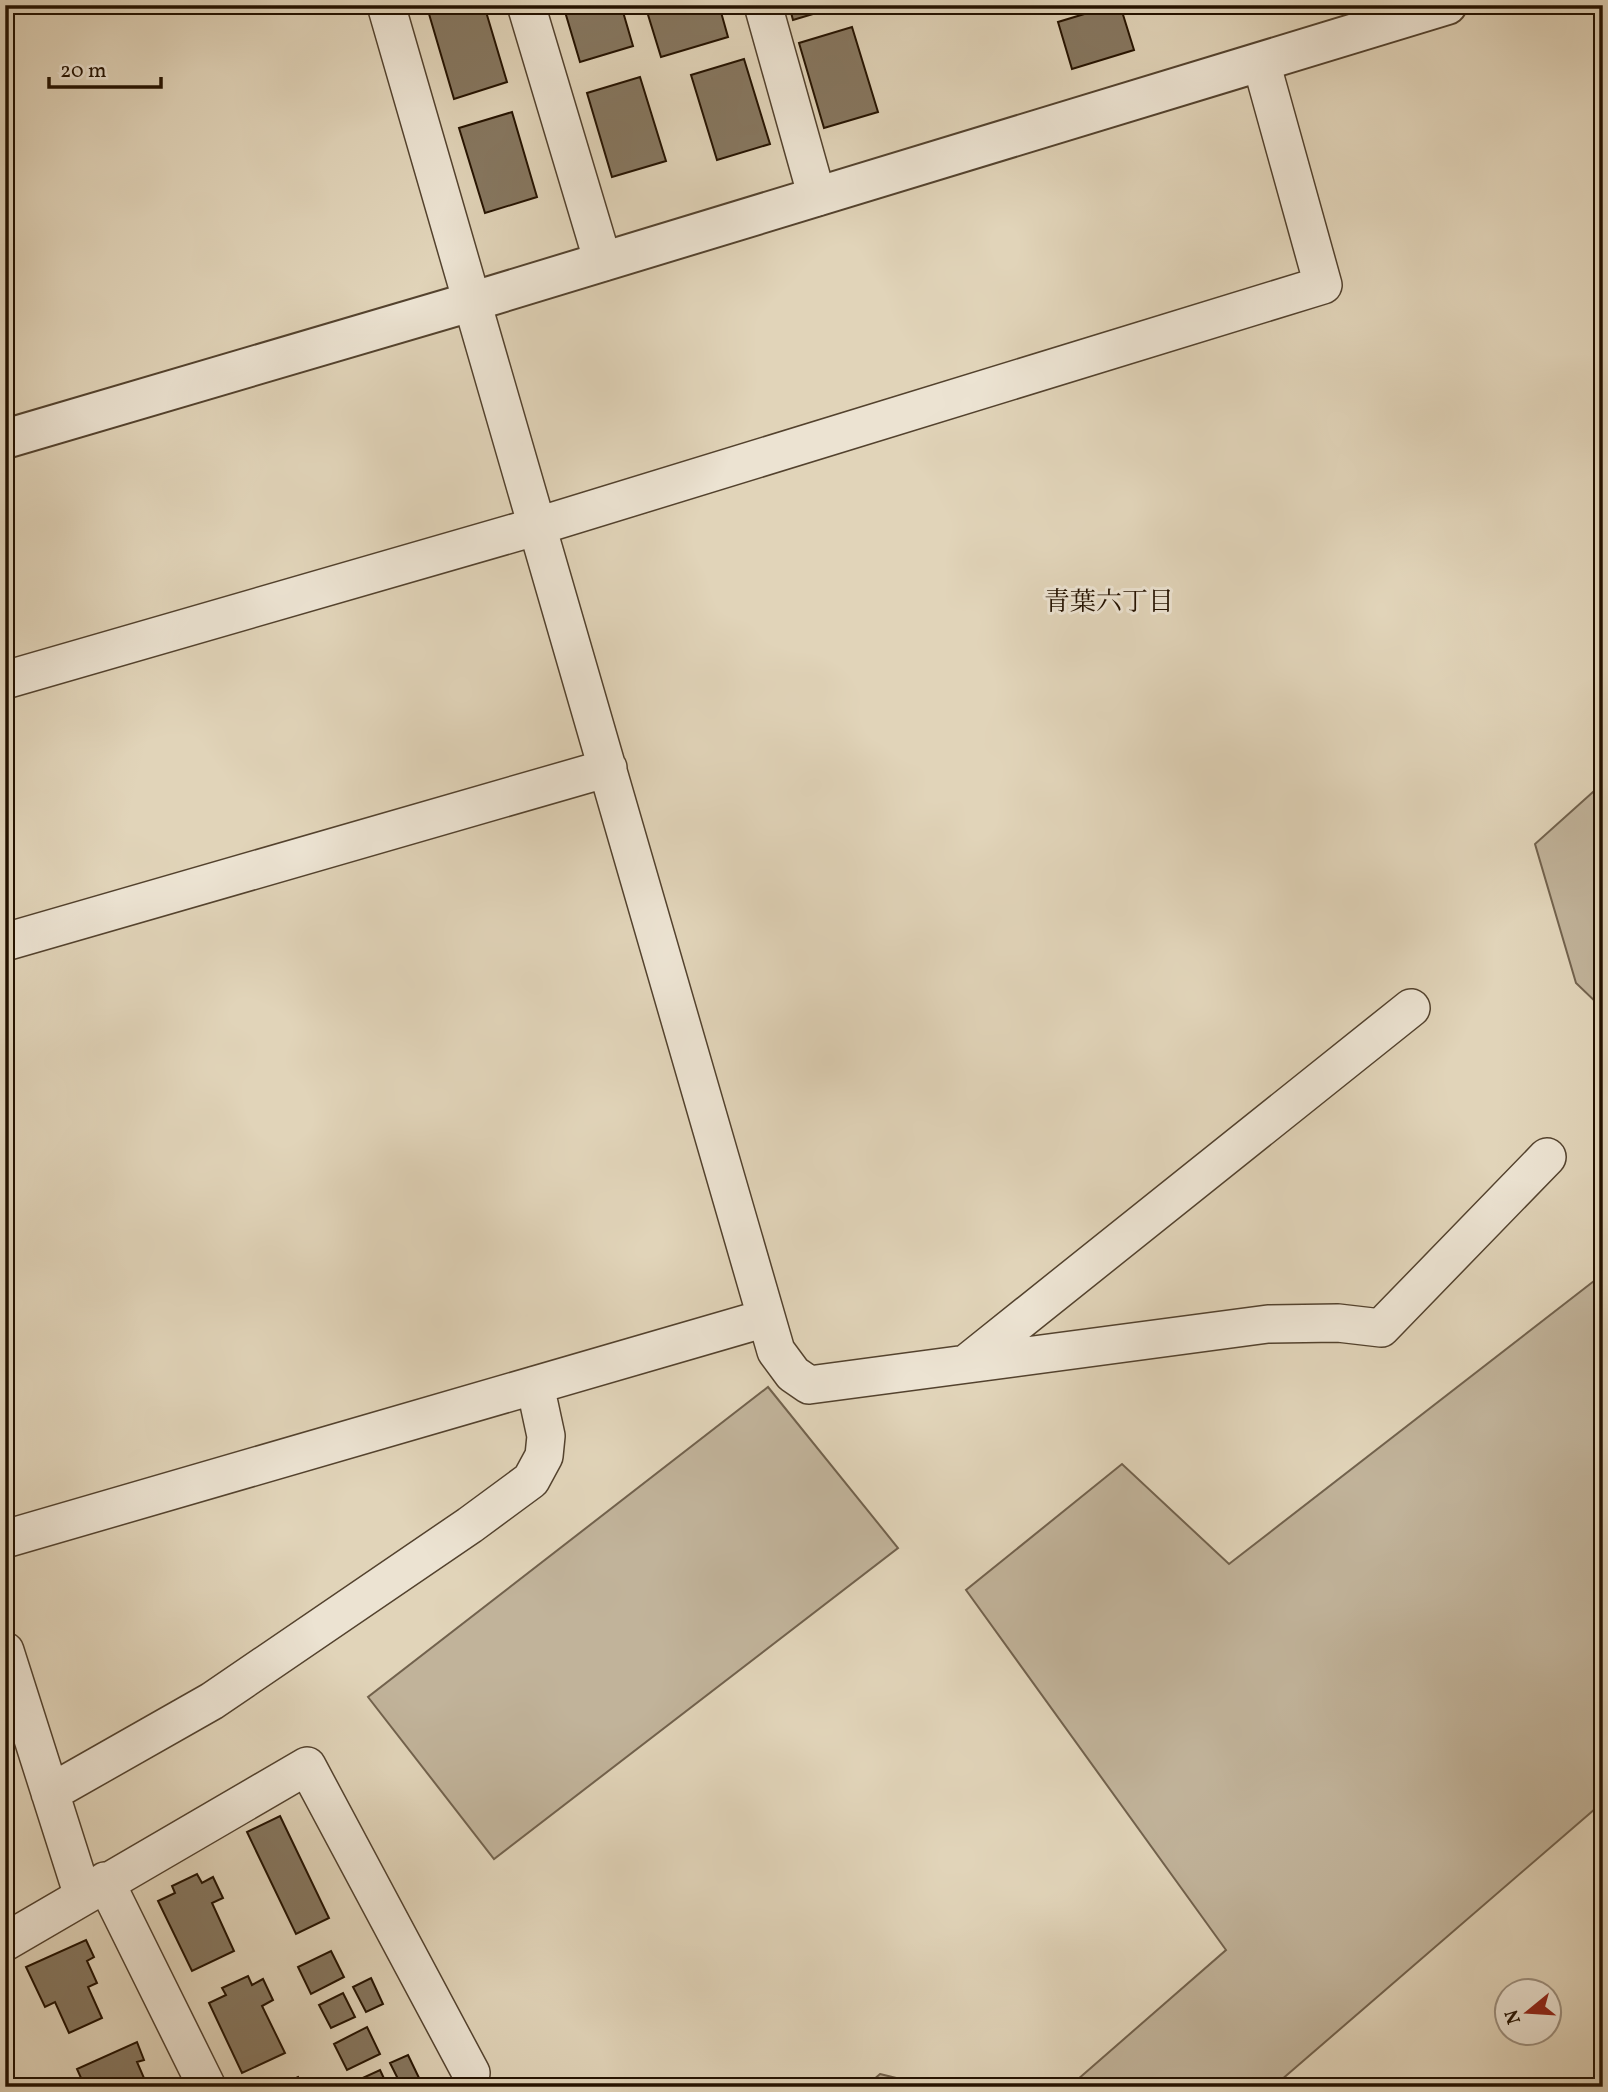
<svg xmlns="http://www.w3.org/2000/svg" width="1608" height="2092" font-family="Vollkorn,'Noto Serif JP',serif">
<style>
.green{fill:#c1b39a;stroke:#72624d;stroke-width:2}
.building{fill:#867760;stroke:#241200;stroke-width:2}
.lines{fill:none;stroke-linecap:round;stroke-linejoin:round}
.minor-casing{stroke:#53422e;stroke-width:40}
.tertiary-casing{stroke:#53422e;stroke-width:42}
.minor{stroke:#ece3d2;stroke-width:37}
.tertiary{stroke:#ece3d2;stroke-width:38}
.labels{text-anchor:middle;stroke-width:6;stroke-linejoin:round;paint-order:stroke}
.neighbourhood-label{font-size:26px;fill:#241200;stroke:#ece3d2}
</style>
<rect width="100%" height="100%" fill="#e1d4b9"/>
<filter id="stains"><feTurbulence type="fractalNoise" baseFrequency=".00286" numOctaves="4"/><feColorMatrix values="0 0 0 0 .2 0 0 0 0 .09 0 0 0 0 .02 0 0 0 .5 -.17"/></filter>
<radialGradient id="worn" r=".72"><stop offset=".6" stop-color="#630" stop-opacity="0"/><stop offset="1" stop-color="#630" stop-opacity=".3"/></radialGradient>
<path class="green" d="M1603,783v226l-27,-26 -41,-139z
M1603,1274v528l-330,285h-204l157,-137 -260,-360 156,-126 107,100z
M768,1387l130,161 -404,311 -126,-162z
M880,2074l53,13h-68z"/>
<path class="building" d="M457,5h27l23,77 -53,17 -25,-85z
M563,5h58l12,41 -53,16z
M645,5h74l9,32 -67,20z
M789,5h54l-50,15z
M1114,5h6l14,45 -62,19 -14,-47z
M852,27l26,85 -54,16 -25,-85z
M744,59l26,85 -53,16 -26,-85z
M640,77l26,84 -54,16 -25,-84z
M512,112l25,85 -52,16 -26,-85z
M280,1816l49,102 -33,16 -49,-102z
M197,1874l5,9 11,-6 10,21 -11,5 22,48 -42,20 -34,-70 17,-8 -3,-7z
M86,1940l8,17 -7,4 10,22 -9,4 14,31 -33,15 -14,-31 -10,5 -19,-40z
M331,1951l13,26 -33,17 -13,-27z
M248,1976l4,9 11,-6 10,21 -11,6 23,47 -43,20 -33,-70 17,-8 -4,-7z
M371,1978l12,26 -17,8 -13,-25z
M343,1993l12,24 -24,11 -12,-23z
M367,2027l13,27 -33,16 -13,-26z
M137,2042l7,18 -7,2 10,23 -62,2 -8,-18z
M408,2055l12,25 -18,7 -12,-24z
M380,2070l8,17h-29l-3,-6z
M298,2077l4,9 12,-6 3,7h-40z"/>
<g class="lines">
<g class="minor-casing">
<path id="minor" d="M386,5l390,1346 17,23 16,11 459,-61 70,-1 43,5 166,-171
M526,5l77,257
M763,5l54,192
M5,680l533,-154 785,-241 -62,-223
M5,942l603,-174
M967,1363l444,-355
M5,1539l761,-221
M5,1651l78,245
M50,1793l162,-92 258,-176 61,-45 13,-24 2,-20 -11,-51
M105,1881l102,206
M5,1942l302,-176 164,307"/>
</g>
<g class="tertiary-casing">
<path id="tertiary" d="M5,439l469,-138 973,-296"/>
</g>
<use href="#minor" class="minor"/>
<use href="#tertiary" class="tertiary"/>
</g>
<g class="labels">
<g class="neighbourhood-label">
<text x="1109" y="610">青葉六丁目</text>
</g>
</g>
<rect width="1608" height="2092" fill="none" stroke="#e1d4b9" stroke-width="28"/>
<rect x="7" y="7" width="1594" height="2078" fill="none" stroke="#241200" stroke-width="3.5"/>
<rect x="14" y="14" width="1580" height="2064" fill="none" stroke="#241200" stroke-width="2"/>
<g transform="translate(1528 2012) rotate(252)"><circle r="33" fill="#ece3d2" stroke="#9c8f7e" stroke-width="2"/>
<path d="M0-5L12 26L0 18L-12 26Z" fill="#8f2418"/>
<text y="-10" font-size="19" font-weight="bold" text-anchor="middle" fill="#241200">N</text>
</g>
<path d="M49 77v10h112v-10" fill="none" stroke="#241200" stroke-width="3.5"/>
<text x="60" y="77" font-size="21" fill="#241200" stroke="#ece3d2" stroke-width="5" paint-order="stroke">20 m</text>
<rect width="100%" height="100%" filter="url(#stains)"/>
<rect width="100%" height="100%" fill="url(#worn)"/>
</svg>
